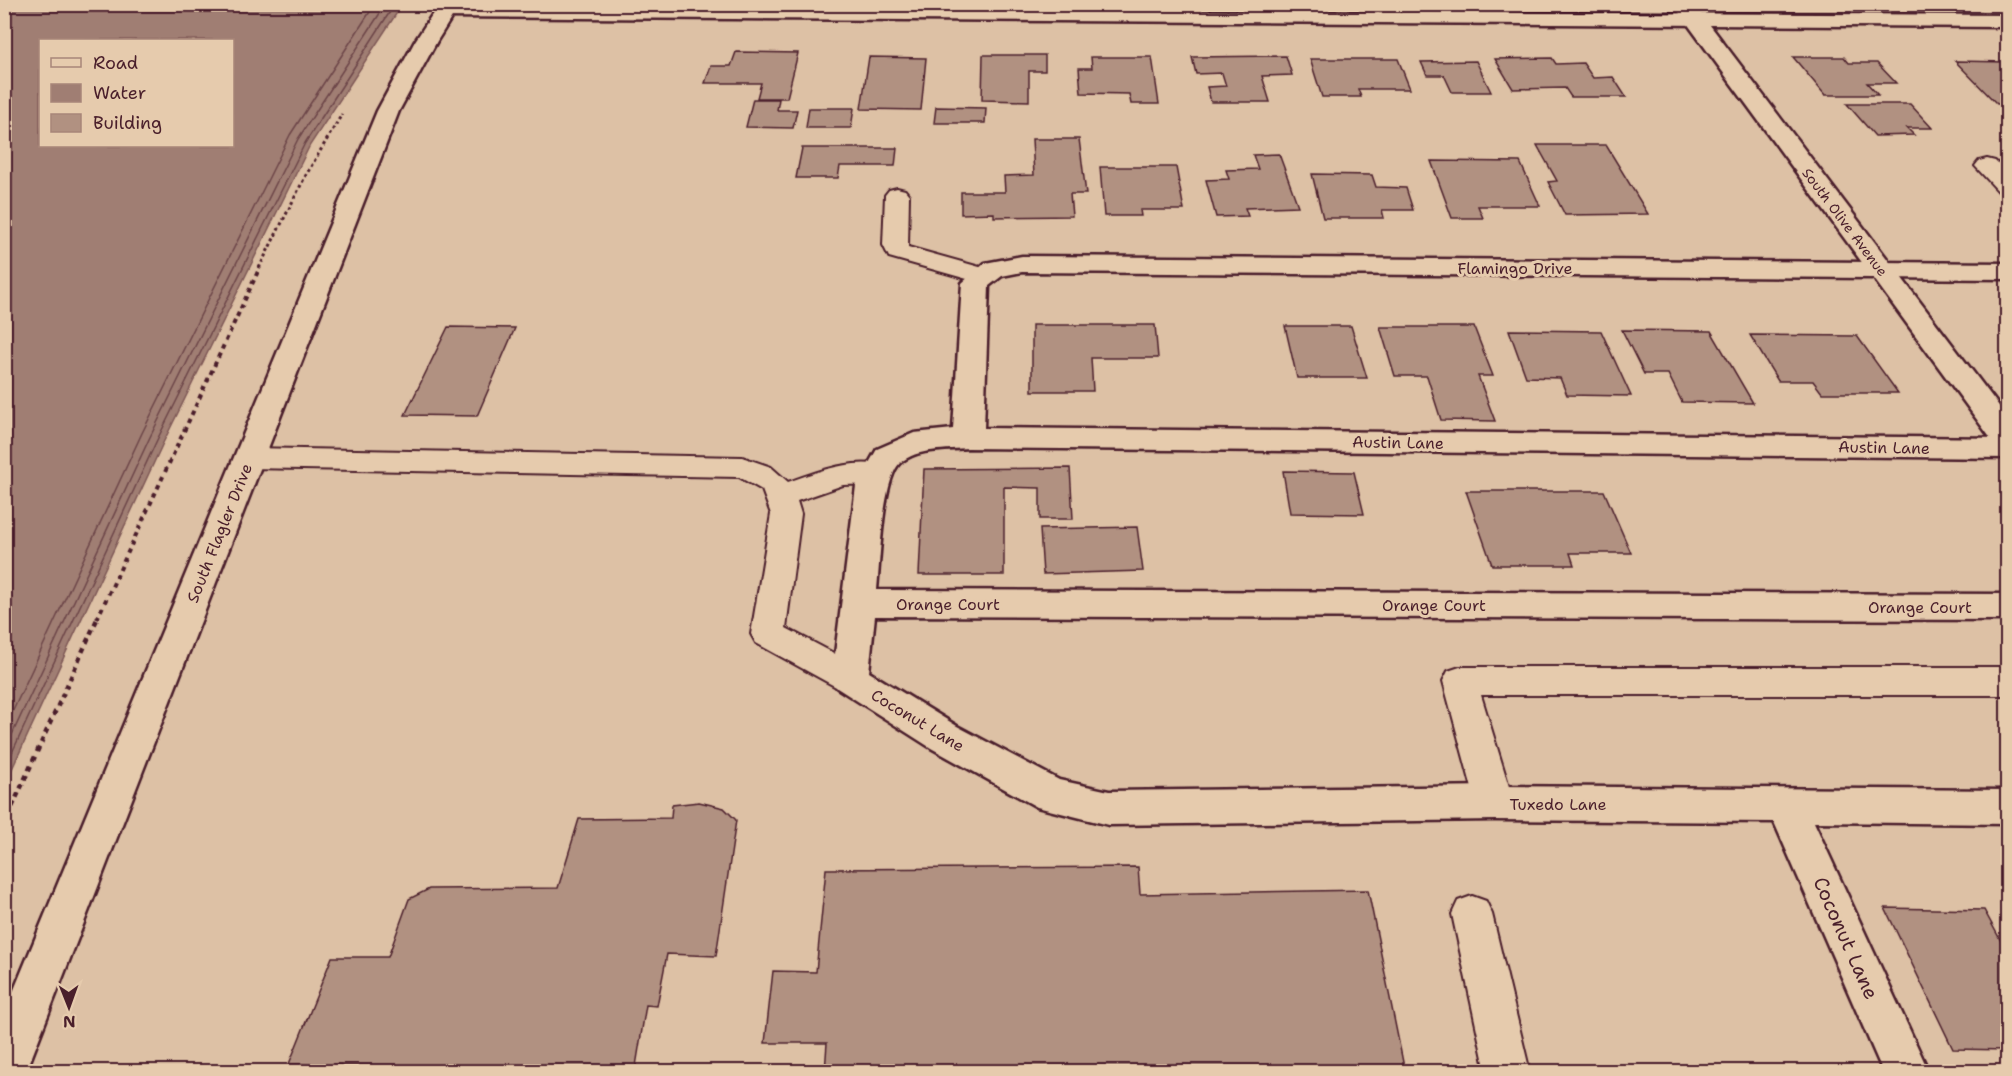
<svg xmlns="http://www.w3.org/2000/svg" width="2012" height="1076" font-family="'Shantell Sans',sans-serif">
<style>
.water{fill:#a07e73;stroke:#7e5856;stroke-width:1.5;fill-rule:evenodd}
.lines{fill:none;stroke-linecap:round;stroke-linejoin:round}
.shore{stroke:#6c4548;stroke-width:1.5}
.building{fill:#b19181;stroke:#4a1f2b;stroke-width:1.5}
.lane-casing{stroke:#4a1f2b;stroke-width:4}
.street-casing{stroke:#4a1f2b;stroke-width:5}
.secondary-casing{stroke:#4a1f2b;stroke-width:5}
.path-far2{stroke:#4a1f2b;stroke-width:3;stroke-dasharray:3 3;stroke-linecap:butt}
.path-far1{stroke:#4a1f2b;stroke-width:4;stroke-dasharray:4.5 4.5;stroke-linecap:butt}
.path{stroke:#4a1f2b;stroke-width:4.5;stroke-dasharray:5 5;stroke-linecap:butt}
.lane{fill:#e6cbad;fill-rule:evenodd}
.street{fill:#e6cbad;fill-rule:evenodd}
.secondary{fill:#e6cbad;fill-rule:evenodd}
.labels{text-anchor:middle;stroke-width:6;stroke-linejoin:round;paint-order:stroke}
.far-street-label{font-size:14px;fill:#4a1f2b;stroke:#e6cbad}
.street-label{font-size:16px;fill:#4a1f2b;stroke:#e6cbad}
.near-street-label{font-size:20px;fill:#4a1f2b;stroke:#e6cbad}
</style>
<rect width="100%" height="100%" fill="#ddc1a5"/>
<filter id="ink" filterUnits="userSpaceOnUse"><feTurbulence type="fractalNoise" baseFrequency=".0167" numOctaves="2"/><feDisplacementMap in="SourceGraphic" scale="12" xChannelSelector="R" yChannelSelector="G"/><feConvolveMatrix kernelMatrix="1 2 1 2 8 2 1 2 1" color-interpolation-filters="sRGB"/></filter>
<g filter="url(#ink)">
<path class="water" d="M5,4l397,1 -92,140 -147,298 -158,341zM40,40h192v106h-192z"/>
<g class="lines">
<path class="shore" d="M4,730l138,-297 148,-298 85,-131
M4,752l146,-315 148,-298 88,-135
M4,770l153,-330 148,-297 90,-139"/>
</g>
<path class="building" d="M736,52l62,1 -11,45h-30l4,-15h-56l6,-17h20z
M983,55h62v16h-16v30l-47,-1z
M1286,56l6,19 -30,1 8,26h-59l-4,-15 19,-1 -4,-13 -26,1 -4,-17z
M869,57l57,1 -5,52 -60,-1z
M1091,57h61l7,47h-28l-2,-10 -48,-1 -2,-25h13z
M1793,57h51l5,6h28l19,20h-29l11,12h-53z
M1552,58l4,6 27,-1 10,15 20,-1 13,20h-55l-6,-9 -52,1 -18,-30z
M1310,59h88l12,30h-52l3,8h-39z
M1476,61l15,31h-39l-8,-17h-17l-6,-13z
M1955,61l53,1v42h-11z
M753,99h26l-2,11h20l-4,18 -47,-1z
M1847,104h63l22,24h-25l7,7 -39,1z
M936,107l50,1 -1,15h-51z
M809,108h45l-3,20h-45z
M1032,139h47l7,55h-16l2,22 -78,1v-4l-33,1v-22h44l-1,-16 30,-1z
M1537,145h69l42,69 -83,1 -17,-33 9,-1z
M802,148h95l-2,18h-55l-2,12h-42z
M1279,154l19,52 -53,2 3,8 -32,1 -10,-37 23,-1 -3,-9 32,-1 -5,-14z
M1431,161l89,1 20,44h-62l5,12h-31z
M1100,167h76l8,43h-44l1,6h-37z
M1312,174l60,1 4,12 30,1 7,22h-31l2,8h-61z
M1032,325h123l3,33h-67l2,33h-61z
M1285,326h66l16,52h-70z
M448,327l67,1 -38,88 -72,-1z
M1380,327h94l19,49h-15l17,45 -54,-1 -14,-44h-32z
M1509,330l92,1 30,65 -64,-1 -7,-17 -34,-1z
M1622,330l89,1 42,72 -71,-1 -14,-28h-24z
M1750,335l107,1 41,57h-76l-9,-12h-35z
M1070,468l3,51h-33v-31l-36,-1v88h-85l5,-106z
M1283,471l71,1 10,42 -74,-1z
M1466,491h138l27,62h-61l4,12h-82z
M1137,527l6,44 -100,3 -3,-45z
M699,802l25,6 12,12 -20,136 -49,-2 -10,52 -11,-1 -11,67 -346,-8 43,-107h56l21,-58 20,-10 129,-1 21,-69 92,-1 1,-13z
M1138,867l2,27 228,-4 37,182h-580l2,-29h-62l8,-72 43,1 10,-103z
M1885,908l99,2 24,44v96l-55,-1z"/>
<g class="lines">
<g class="lane-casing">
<path id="lane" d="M1987,159l8,2 13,13v21l-8,-2 -25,-27 4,-5z
M897,188l8,2 4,5 -1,52 86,24 4,5 -4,5 -9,3 -96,-27 -6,-12 2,-50 4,-5z
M249,448l493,9 29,10 17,15c32,-11 66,-25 101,-15l4,7 -4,7 -11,3 -35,1 -46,16 4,13 -15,114 76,40 5,10 -5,10 -12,4 -12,-4 -82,-45 -5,-9 20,-120 -9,-24 -23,-13 -490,-9 -11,-3 -4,-7 4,-7z
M1460,667h548v28h-527l33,108 -6,11 -13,5 -13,-5 -6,-11 -33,-122 5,-10z
M1472,896l14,5 6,13 38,158h-44l-34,-158 6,-13z"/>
</g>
<g class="street-casing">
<path id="street" d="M444,7l1564,8v12l-1571,-10 -3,-4 3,-4z
M1022,256l986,7v16l-986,-7 -20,4 -13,10 -5,142 1024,10v20l-1040,-10c-21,2 -51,0 -68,15 -18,17 -20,100 -23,127l1131,4v26l-1133,-4 -6,56 88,54 102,54 50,11 386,-5 513,4v34l-194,-2 115,250h-46l-109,-250 -279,-2 -386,5 -72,-18 -106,-59 -94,-60 -5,-10 24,-192 21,-37 37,-16 39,-4 9,-146 23,-20z"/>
</g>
<g class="secondary-casing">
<path id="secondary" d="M439,4h21l-23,37 -38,70 -373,961h-22v-58l373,-903 38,-70z
M1673,4h21l314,414v32l-11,-3z"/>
</g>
<path class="path-far2" d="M259,268l47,-93 36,-61"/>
<path class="path-far1" d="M97,619l163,-352"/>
<path class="path" d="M4,825l94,-208"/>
<use href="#lane" class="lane"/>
<use href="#street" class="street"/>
<use href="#secondary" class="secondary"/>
</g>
</g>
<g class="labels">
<g class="far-street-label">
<text transform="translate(1845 222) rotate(53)" y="5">South Olive Avenue</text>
</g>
<g class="street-label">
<text x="1515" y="274">Flamingo Drive</text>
<text transform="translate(1398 442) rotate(1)" y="6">Austin Lane</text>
<text transform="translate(1884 447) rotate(1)" y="6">Austin Lane</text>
<text transform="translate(219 533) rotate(-68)" y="6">South Flagler Drive</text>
<text x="948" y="610">Orange Court</text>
<text x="1434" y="611">Orange Court</text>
<text x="1920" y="613">Orange Court</text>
<text transform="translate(918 720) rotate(31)" y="6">Coconut Lane</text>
<text x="1558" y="810">Tuxedo Lane</text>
</g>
<g class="near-street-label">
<text transform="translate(1846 938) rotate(66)" y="7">Coconut Lane</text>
</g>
</g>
<rect width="2012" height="1076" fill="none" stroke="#e6cbad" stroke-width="24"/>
<rect x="12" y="12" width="1988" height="1052" fill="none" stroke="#4a1f2b" stroke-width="2" filter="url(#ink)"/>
<rect x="39" y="39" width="195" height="108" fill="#e6cbad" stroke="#a88679" stroke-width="1.5"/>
<rect x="51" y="58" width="30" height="9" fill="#e6cbad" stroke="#a88679" stroke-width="1.5"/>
<text x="93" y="69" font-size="18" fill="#4a1f2b">Road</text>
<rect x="51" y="84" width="30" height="18" fill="#a07e73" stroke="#a88679" stroke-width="1.5"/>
<text x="93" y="99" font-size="18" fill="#4a1f2b">Water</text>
<rect x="51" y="114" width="30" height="18" fill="#b19181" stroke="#a88679" stroke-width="1.5"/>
<text x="93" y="129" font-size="18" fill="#4a1f2b">Building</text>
<g transform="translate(69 1007) rotate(179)" stroke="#e6cbad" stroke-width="4.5" paint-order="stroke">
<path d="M0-4.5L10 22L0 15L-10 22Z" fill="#4a1f2b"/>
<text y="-9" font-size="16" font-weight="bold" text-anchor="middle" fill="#4a1f2b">N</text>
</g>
</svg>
